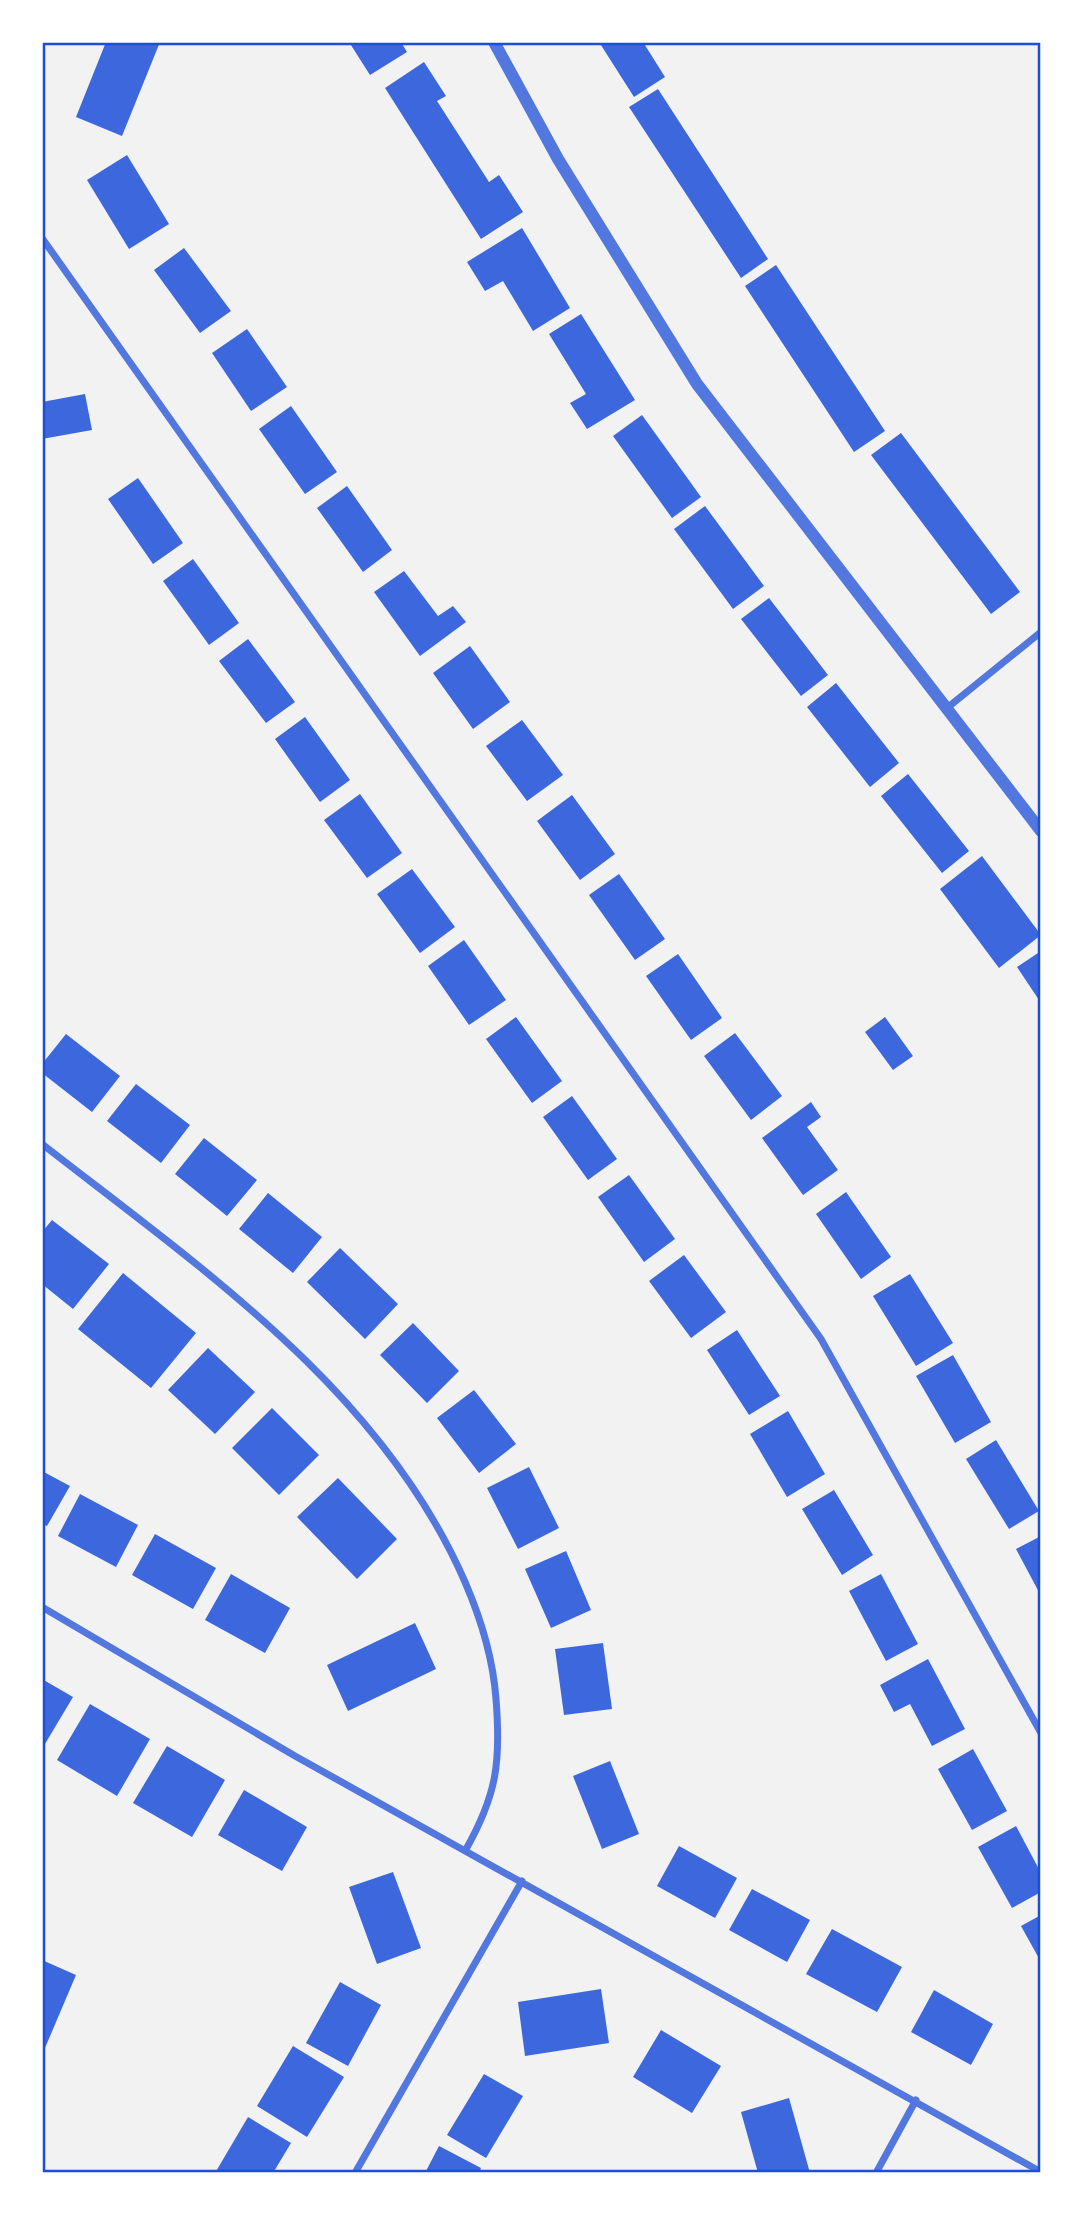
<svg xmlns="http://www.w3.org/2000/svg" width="1083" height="2215" font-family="'Libre Baskerville',serif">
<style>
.building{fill:#3d67dc}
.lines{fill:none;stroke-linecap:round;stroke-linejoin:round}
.minor{stroke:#5277de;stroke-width:7}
.tertiary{stroke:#5277de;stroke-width:12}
.neatline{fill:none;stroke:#1d4ed8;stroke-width:2.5}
</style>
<rect width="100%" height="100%" fill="#f2f2f2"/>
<path class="building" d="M106,42h54l-38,94 -46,-19z
M349,42h52l6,10 -37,23z
M599,42h44l22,35 -31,20z
M424,62l22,34 -9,5 52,81 10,-7 24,37 -42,27 -96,-151z
M658,89l110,170 -27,19 -112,-171z
M127,155l42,69 -40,25 -42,-69z
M522,228l48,80 -37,23 -30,-50 -18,10 -18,-29z
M184,248l47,63 -31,22 -46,-63z
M776,265l109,166 -31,21 -109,-166z
M581,314l54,86 -48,29 -17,-26 16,-9 -37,-60z
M247,329l40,58 -36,24 -39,-58z
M85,394l7,36 -50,9v-37z
M291,406l46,66 -32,22 -46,-65z
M642,415l59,82 -29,21 -59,-82z
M901,433l119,159 -29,22 -120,-159z
M138,478l45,65 -30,21 -45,-65z
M347,486l45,64 -29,22 -46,-64z
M705,506l59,80 -31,23 -59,-80z
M193,559l46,64 -30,22 -46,-64z
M404,571l34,45 15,-10 13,16 -46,34 -46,-64z
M769,598l59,77 -27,21 -60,-77z
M248,639l47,63 -29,21 -47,-62z
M470,646l40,56 -37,27 -40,-56z
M836,683l63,80 -29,24 -63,-80z
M305,717l45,63 -30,22 -45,-63z
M522,720l41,55 -36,26 -41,-55z
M908,774l61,77 -27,22 -61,-77z
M360,794l42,59 -35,25 -43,-58z
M572,795l43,59 -35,26 -43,-59z
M982,856l59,79 -42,33 -59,-79z
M412,869l43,58 -35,26 -43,-59z
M619,874l46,65 -30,21 -46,-65z
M464,940l42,60 -37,25 -41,-59z
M1041,951v52l-24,-36z
M678,954l44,64 -31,22 -45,-64z
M516,1017l46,64 -30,22 -46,-64z
M885,1017l28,39 -20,14 -28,-38z
M735,1033l47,63 -31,24 -47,-64z
M66,1034l54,42 -28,36 -50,-39v-9z
M136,1084l54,41 -29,38 -54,-42z
M572,1096l45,63 -29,21 -45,-63z
M811,1102l10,15 -14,10 31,43 -35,25 -41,-57z
M204,1138l53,42 -30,36 -52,-42z
M629,1175l46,64 -31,23 -46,-65z
M846,1192l45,65 -30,22 -45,-65z
M268,1193l54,44 -29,36 -54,-44z
M52,1220l57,44 -36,45 -31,-25v-52z
M340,1248l58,56 -33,35 -58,-57z
M684,1255l42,57 -35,26 -42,-57z
M123,1273l73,60 -45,55 -73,-59z
M910,1274l43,69 -37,23 -43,-70z
M413,1323l46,48 -32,32 -47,-48z
M737,1330l43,66 -31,19 -42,-65z
M208,1348l47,44 -40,42 -47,-44z
M953,1355l38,67 -36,21 -39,-67z
M474,1390l42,54 -37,29 -42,-55z
M272,1408l47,47 -40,40 -47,-47z
M788,1411l37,63 -38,23 -37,-63z
M996,1440l43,71 -30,18 -43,-70z
M529,1467l30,61 -41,21 -31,-61z
M42,1471l28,15 -23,40 -5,-2z
M338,1478l59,61 -40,40 -60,-62z
M834,1490l39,65 -31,20 -40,-66z
M80,1494l58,31 -22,42 -58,-31z
M155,1534l61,34 -23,41 -61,-34z
M1041,1536v60l-25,-47z
M566,1551l25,59 -40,18 -26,-59z
M231,1574l59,34 -25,45 -60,-33z
M881,1574l37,70 -32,17 -37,-70z
M415,1623l21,46 -88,42 -21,-46z
M603,1643l9,66 -48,6 -9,-66z
M928,1659l37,70 -33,17 -22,-42 -16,8 -14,-27z
M42,1679l31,18 -31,52z
M90,1704l60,35 -33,57 -60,-36z
M167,1746l58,34 -33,57 -59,-34z
M973,1749l34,62 -35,19 -34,-61z
M610,1761l29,73 -37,15 -29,-73z
M244,1790l63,37 -25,44 -64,-36z
M1016,1826l25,47v19l-29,16 -34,-61z
M679,1846l58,32 -22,40 -58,-32z
M393,1872l28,76 -44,16 -28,-77z
M752,1889l58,31 -23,42 -58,-32z
M1041,1915v47l-20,-36z
M832,1929l70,38 -25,45 -71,-38z
M42,1960l34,15 -34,80z
M340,1982l41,23 -33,61 -42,-23z
M601,1989l8,54 -84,13 -7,-54z
M934,1990l59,34 -22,41 -60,-33z
M661,2030l60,36 -29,47 -59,-36z
M293,2046l51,31 -37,60 -50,-31z
M484,2074l39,22 -37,62 -39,-23z
M789,2098l21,75h-52l-17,-61z
M248,2117l43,26 -18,30h-58z
M439,2146l42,22 -2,5h-54z"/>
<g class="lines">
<path class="minor" d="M42,238l779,1101 220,394
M947,708l94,-76
M42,1144c159,124 340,247 423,438 16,37 28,76 31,117 5,63 1,96 -31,152
M42,1607l253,149 746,416
M355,2173l167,-292
M876,2173l40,-73"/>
<path class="tertiary" d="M494,42l64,117 139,225 344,447"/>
</g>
<rect width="1083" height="2215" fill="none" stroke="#ffffff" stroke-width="88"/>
<rect x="44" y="44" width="995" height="2127" class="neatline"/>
</svg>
